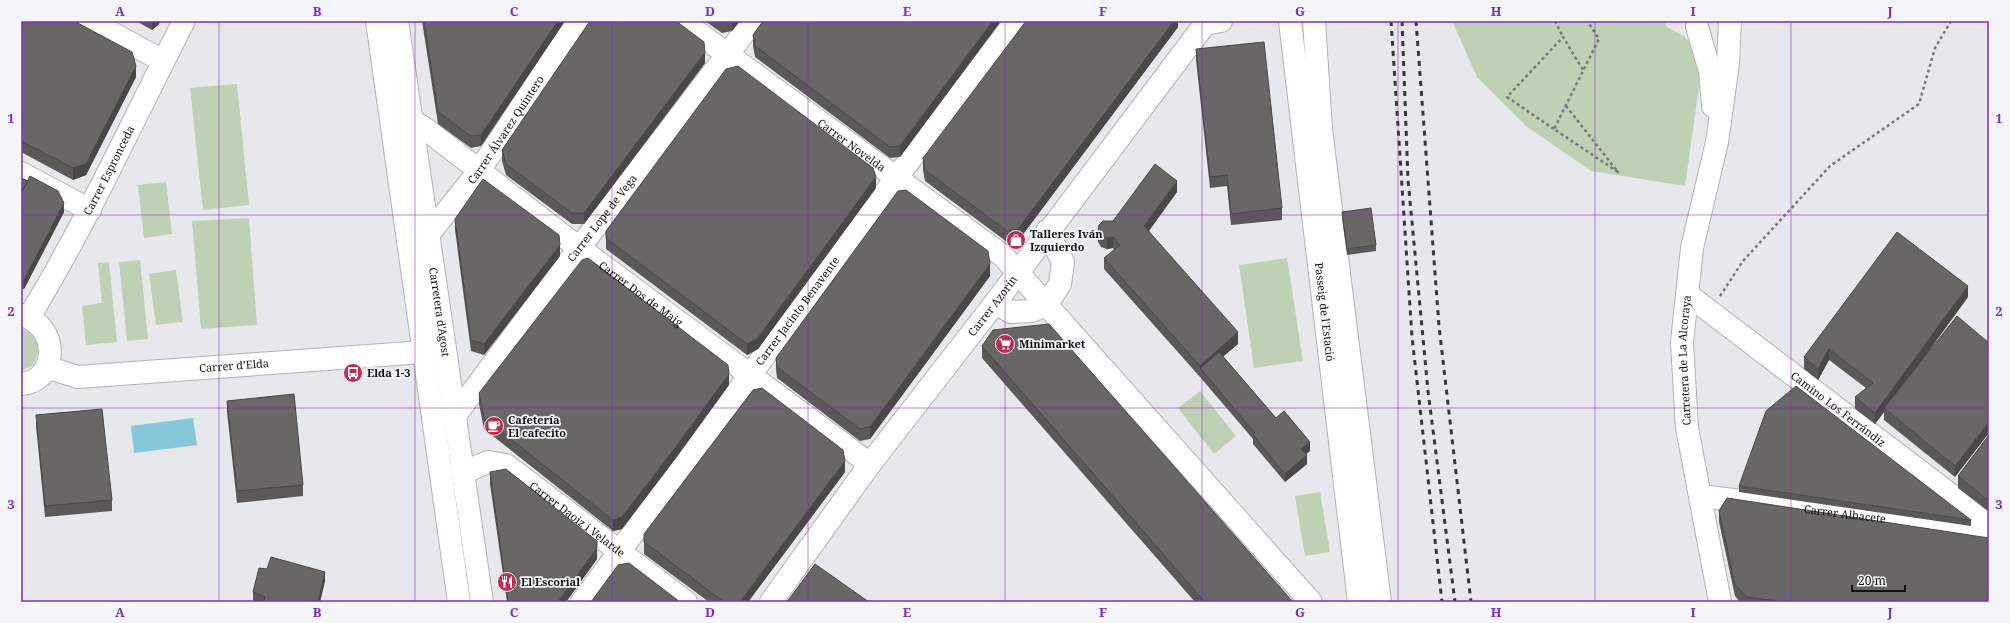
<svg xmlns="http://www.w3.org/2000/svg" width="2010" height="623" font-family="'Noto Serif',serif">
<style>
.green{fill:#bfd1b5}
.water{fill:#86c7d9}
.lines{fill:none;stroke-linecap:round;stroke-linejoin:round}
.minor-casing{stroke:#b0b2b5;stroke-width:24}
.major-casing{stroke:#b0b2b5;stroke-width:24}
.path{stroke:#77787a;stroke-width:2.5;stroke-dasharray:3 3;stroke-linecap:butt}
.minor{stroke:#fff;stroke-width:22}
.major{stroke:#fff;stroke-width:22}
.rail{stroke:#373839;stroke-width:3;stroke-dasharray:5 5;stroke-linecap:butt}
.wall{fill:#5a5957}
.shaded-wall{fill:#4a4847}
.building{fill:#696765;stroke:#4a4847}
.grid{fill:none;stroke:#7b2cbf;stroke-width:1;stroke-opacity:0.55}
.labels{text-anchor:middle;stroke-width:3.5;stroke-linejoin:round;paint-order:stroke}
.street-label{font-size:11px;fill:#111112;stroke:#f3f5f8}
.poi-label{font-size:11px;font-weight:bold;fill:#111112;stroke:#f3f5f8;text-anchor:start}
.neatline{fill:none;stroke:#7b2cbf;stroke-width:1.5}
.grid-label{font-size:13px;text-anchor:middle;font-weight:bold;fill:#7b2cbf}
</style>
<rect width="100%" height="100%" fill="#e6e8eb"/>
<path class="green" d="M1452,21h211l4,6 17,9 10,13 6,31 -15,106 -94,-15 -65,-45 -49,-49z
M237,84l12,121 -46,5 -13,-122z
M166,182l6,52 -28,4 -6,-53z
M249,218l8,107 -56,4 -9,-108z
M1287,258l16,103 -49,7 -15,-103z
M140,260l8,79 -21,2 -8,-79z
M109,262l8,80 -31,3 -4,-39 20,-3 -4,-40z
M176,270l7,52 -27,3 -7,-51z
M21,329c11,3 16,10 18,22l-6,14 -12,6z
M1200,391l36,45 -22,18 -36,-46z
M1320,492l10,60 -25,4 -10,-60z"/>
<path class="water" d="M193,418l4,27 -63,8 -3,-27z"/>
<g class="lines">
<g class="minor-casing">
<g id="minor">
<path d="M90,21l73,40"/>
<path id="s1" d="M682,21l321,235 308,346"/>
<path d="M1697,27l13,44 3,35"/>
<path id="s2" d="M413,121l14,9 152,118 291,216"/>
<path d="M21,173l69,37"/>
<path id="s3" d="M428,235l51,-64 99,-150"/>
<path id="s4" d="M1687,294l302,230"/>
<path d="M995,303l16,9 21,-1 15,-7 13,-20 3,-22 -16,-31"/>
<path d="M21,315c38,9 39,66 0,69"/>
<path id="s5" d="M29,317c58,-95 104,-197 155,-296"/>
<path id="s6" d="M46,367l32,10 345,-25"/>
<path id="s7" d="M454,417l125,-169 174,-227"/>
<path id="s8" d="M462,473l26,-11 18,3 180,137"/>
<path id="s9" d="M1701,496l288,36"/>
<path id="s10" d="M582,602l314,-424 120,-157"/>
<path id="s11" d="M771,602l99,-138 125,-161 210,-279 16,-3"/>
<path id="s12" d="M1720,602l-33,-174 -5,-86 10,-94 25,-106 11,-78 2,-43"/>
</g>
</g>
<g class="major-casing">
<g id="major">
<path d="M377,21l82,581"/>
<path id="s13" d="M397,21l85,581"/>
<path id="s14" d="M1290,21l69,581"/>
<path d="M1314,21l7,108 59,473"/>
</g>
</g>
<path class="path" d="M1555,21l8,16
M1566,106l52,66 -64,-43 45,-90 -12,-18
M1554,129l-47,-32 56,-60 20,33
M1720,296l23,-35 87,-95 89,-62 16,-56 16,-27"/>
<use href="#minor" class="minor"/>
<use href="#major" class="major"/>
<path class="rail" d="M1391,21l21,316 30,265
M1402,21l6,159 20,211 27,211
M1416,21l23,305 32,276"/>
</g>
<path class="wall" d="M21,21l115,56 -50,98 -13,5 -52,-28z
M136,21h24l-1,3 -7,6z
M422,21h143l-84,125 -10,2 -33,-24z
M705,21h35l-8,10 -10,2z
M1001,21l-101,136 -10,1 -135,-101 -2,-11v-11z
M1178,21v6l-160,214 -11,1 -82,-61 -2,-11v-12z
M1196,49l86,159v12l-51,5 -4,-39 -17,2 -14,-128z
M705,63l-121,161h-12l-66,-49 -4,-14v-11z
M21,178l43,34 -40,77h-3z
M876,188l-118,161 -11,6 -141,-106v-18z
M1177,192l-28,39 89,113 -15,12 53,62 34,33 -4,3 1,10 -22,18 -32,-38v-5l-53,-62 -96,-108v-11l10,-8 -1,-2 -6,1 -6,-2 -3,-5v-11l15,-10z
M1342,212l34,33v6l-29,4 -5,-37z
M455,219l105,37 -76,99 -13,-4 -16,-121z
M990,276l-120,163 -10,2 -83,-63 -1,-9v-11z
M1968,297l-49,67 70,-21 -34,134 -71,-57v-8l-9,12 -20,-15v-12l11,-9 -37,-28 -11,20 -14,-11v-12z
M982,346l311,256h-98l-213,-244z
M729,385l-53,73 -54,71 -9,2 -129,-102 -5,-25v-11z
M227,401l76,84v11l-66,7 -10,-91z
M36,415l76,85v11l-67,6 -9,-91z
M1989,435v77l-31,-24v-12z
M490,472l107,87 -31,43h-59l-17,-118z
M845,472l-97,130h-39l-65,-48v-20z
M1739,486l232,34v6l-232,-34z
M1719,511l270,91h-249l-5,-6 -16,-74z
M325,581l-5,21h-64l-3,-2v-8z"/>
<path class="shaded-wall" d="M152,21h8l-1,3 -7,6z
M558,21h7l-84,125v-11z
M732,21h8l-8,10z
M993,21h8l-101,136v-11z
M1174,21h4v6l-160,214v-12z
M705,52v11l-121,161v-11z
M136,66v11l-50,98 -13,5v-12z
M876,177v11l-118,161 -11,6v-11z
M1177,181v11l-33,45v-11z
M64,203v9l-40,77v-9z
M1113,237v11l-6,1v-11z
M560,245v11l-76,99v-11z
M990,264v12l-120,163v-12z
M1968,286v11l-82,113 -2,-2v4l-9,12v-11z
M1238,332v12l-34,29 -4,-5v-2z
M1829,349v11l-11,20v-11z
M729,374v11l-53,73 -54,71 -9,2v-11z
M1989,422v11l-34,44v-11z
M1310,442v9l-9,7v-9z
M1307,455v9l-22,18v-8z
M845,461v11l-97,130h-8z
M597,548v11l-31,43h-8z
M325,572v9l-5,21h-2z"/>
<path class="building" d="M21,21h53l58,31 4,14 -50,98 -13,4 -52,-27z
M424,21h134l-77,114 -10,1 -33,-24z
M590,21h86l28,21 1,10 -121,161h-12l-66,-49 -4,-14z
M763,21h230l-93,125 -10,1 -135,-101 -2,-11z
M1026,21h148l-156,208 -11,2 -82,-61 -2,-12z
M1264,42l18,166 -51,6 -4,-39 -17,2 -14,-128z
M738,66l135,102 3,9 -118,161 -11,6 -141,-106v-7l120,-162z
M1155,164l22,17 -33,45 94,106 -38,34 -96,-108 16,-13 -7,-8 -6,1 -6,-2 -3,-5 1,-6 4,-4h10z
M30,176l28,15 6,12 -40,77 -3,1v-88z
M21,178l7,3 -7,12z
M483,179l76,56 1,10 -76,99 -13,-4 -16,-121z
M906,190l82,61 2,13 -120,163 -10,2 -83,-62 -1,-9 122,-167z
M1371,208l5,37 -29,4 -5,-37z
M1897,232l71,54 -93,127 -20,-16 18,-14 -44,-34 -11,20 -14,-12z
M588,258l140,107 1,9 -53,73 -54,70 -9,3 -129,-102 -5,-25 103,-133z
M1957,316l32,27v79l-34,44 -71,-58z
M1049,324l244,278h-88l-223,-256 11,-16z
M1219,352l57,66 8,-7 26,31 -9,7 6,6 -22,19 -32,-39 2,-2 -55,-65z
M1796,386l175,134 -232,-34 27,-75z
M762,388l81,62 2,11 -105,141h-16l-80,-60v-8l109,-144z
M294,394l9,91 -66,6 -10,-90z
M102,409l10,91 -67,6 -9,-91z
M1989,435v66l-31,-25z
M506,469l91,72v7l-39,54h-50l-18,-130z
M1727,498l262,40v64h-205l-37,-5 -12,-12 -16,-74z
M271,557l54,15 -7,30h-55l2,-5 -12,-5 6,-24 8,1z
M629,563l51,39h-89l27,-37z
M815,564l54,38h-82z"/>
<path class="grid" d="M219,21v581M415,21v581M612,21v581M808,21v581M1005,21v581M1202,21v581M1398,21v581M1595,21v581M1791,21v581M21,215h1968M21,408h1968"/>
<defs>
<g id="shop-disc" transform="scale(1)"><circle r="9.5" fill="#be2d50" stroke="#f3f5f8"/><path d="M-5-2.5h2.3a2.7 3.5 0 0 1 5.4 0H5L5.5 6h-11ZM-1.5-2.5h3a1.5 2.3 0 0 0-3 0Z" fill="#fff"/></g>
<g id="supermarket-disc" transform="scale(1)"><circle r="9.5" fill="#be2d50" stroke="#f3f5f8"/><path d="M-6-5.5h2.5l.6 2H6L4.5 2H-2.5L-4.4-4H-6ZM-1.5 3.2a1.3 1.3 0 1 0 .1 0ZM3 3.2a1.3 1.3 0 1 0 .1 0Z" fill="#fff"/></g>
<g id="bus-disc" transform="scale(1)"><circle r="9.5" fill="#be2d50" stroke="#f3f5f8"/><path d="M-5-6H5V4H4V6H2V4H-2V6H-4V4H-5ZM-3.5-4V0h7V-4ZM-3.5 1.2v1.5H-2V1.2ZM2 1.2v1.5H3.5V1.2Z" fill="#fff"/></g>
<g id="cafe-disc" transform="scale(1)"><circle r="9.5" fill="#be2d50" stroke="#f3f5f8"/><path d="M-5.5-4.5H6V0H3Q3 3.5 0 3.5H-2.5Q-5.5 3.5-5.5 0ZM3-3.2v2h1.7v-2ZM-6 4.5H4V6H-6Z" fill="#fff"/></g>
<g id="restaurant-disc" transform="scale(1)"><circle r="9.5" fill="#be2d50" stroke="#f3f5f8"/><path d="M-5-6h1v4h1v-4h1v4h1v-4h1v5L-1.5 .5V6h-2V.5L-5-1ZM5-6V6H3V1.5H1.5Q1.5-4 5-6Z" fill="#fff"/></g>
</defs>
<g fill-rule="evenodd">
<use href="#shop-disc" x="1016" y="240"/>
<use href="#supermarket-disc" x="1005" y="344"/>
<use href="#bus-disc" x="353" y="373"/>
<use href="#cafe-disc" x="494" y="426"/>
<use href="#restaurant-disc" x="507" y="582"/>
</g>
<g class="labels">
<g class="street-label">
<text dy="4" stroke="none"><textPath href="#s3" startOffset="131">Carrer Álvarez Quintero</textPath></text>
<text dy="4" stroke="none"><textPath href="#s1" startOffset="210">Carrer Novelda</textPath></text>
<text dy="4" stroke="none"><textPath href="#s5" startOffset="167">Carrer Espronceda</textPath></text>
<text dy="4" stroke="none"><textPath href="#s7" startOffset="248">Carrer Lope de Vega</textPath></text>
<text dy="4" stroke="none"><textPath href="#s2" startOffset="286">Carrer Dos de Maig</textPath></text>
<text dy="4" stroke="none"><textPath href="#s11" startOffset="370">Carrer Azorín</textPath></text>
<text dy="4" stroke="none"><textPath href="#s10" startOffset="362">Carrer Jacinto Benavente</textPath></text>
<text dy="4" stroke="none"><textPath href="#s13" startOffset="294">Carretera d'Agost</textPath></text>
<text dy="4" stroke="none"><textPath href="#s14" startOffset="293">Passeig de l'Estació</textPath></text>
<text dy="4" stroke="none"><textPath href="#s12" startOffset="245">Carretera de La Alcoraya</textPath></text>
<text dy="4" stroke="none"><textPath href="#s6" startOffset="190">Carrer d’Elda</textPath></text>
<text dy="4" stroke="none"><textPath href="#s4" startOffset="190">Camino Los Ferrándiz</textPath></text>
<text dy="4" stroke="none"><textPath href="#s9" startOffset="145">Carrer Albacete</textPath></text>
<text dy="4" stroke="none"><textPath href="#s8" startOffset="136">Carrer Daoiz i Velarde</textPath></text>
</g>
<g class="poi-label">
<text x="1030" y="238">Talleres Iván<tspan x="1030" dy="13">Izquierdo</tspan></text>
<text x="1019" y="348">Minimarket</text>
<text x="367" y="377">Elda 1-3</text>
<text x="508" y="424">Cafetería<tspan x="508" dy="13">El cafecito</tspan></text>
<text x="521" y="586">El Escorial</text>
</g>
</g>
<rect width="2010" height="623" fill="none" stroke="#f3f5f8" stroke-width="44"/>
<path d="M1852 585v6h53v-6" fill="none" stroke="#111112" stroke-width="2"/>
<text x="1858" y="585" font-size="12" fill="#111112" stroke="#f3f5f8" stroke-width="3" paint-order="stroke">20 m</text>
<rect x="22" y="22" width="1966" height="579" class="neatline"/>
<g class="grid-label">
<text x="120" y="16">A</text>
<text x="317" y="16">B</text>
<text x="514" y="16">C</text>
<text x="710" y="16">D</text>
<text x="907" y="16">E</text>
<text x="1103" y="16">F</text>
<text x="1300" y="16">G</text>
<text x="1496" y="16">H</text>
<text x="1693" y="16">I</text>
<text x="1890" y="16">J</text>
<text x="11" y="123">1</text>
<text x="1999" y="123">1</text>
<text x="11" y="316">2</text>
<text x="1999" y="316">2</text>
<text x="11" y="509">3</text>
<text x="1999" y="509">3</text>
<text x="120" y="617">A</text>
<text x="317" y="617">B</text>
<text x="514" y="617">C</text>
<text x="710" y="617">D</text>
<text x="907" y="617">E</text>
<text x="1103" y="617">F</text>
<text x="1300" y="617">G</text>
<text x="1496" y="617">H</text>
<text x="1693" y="617">I</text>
<text x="1890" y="617">J</text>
</g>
</svg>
